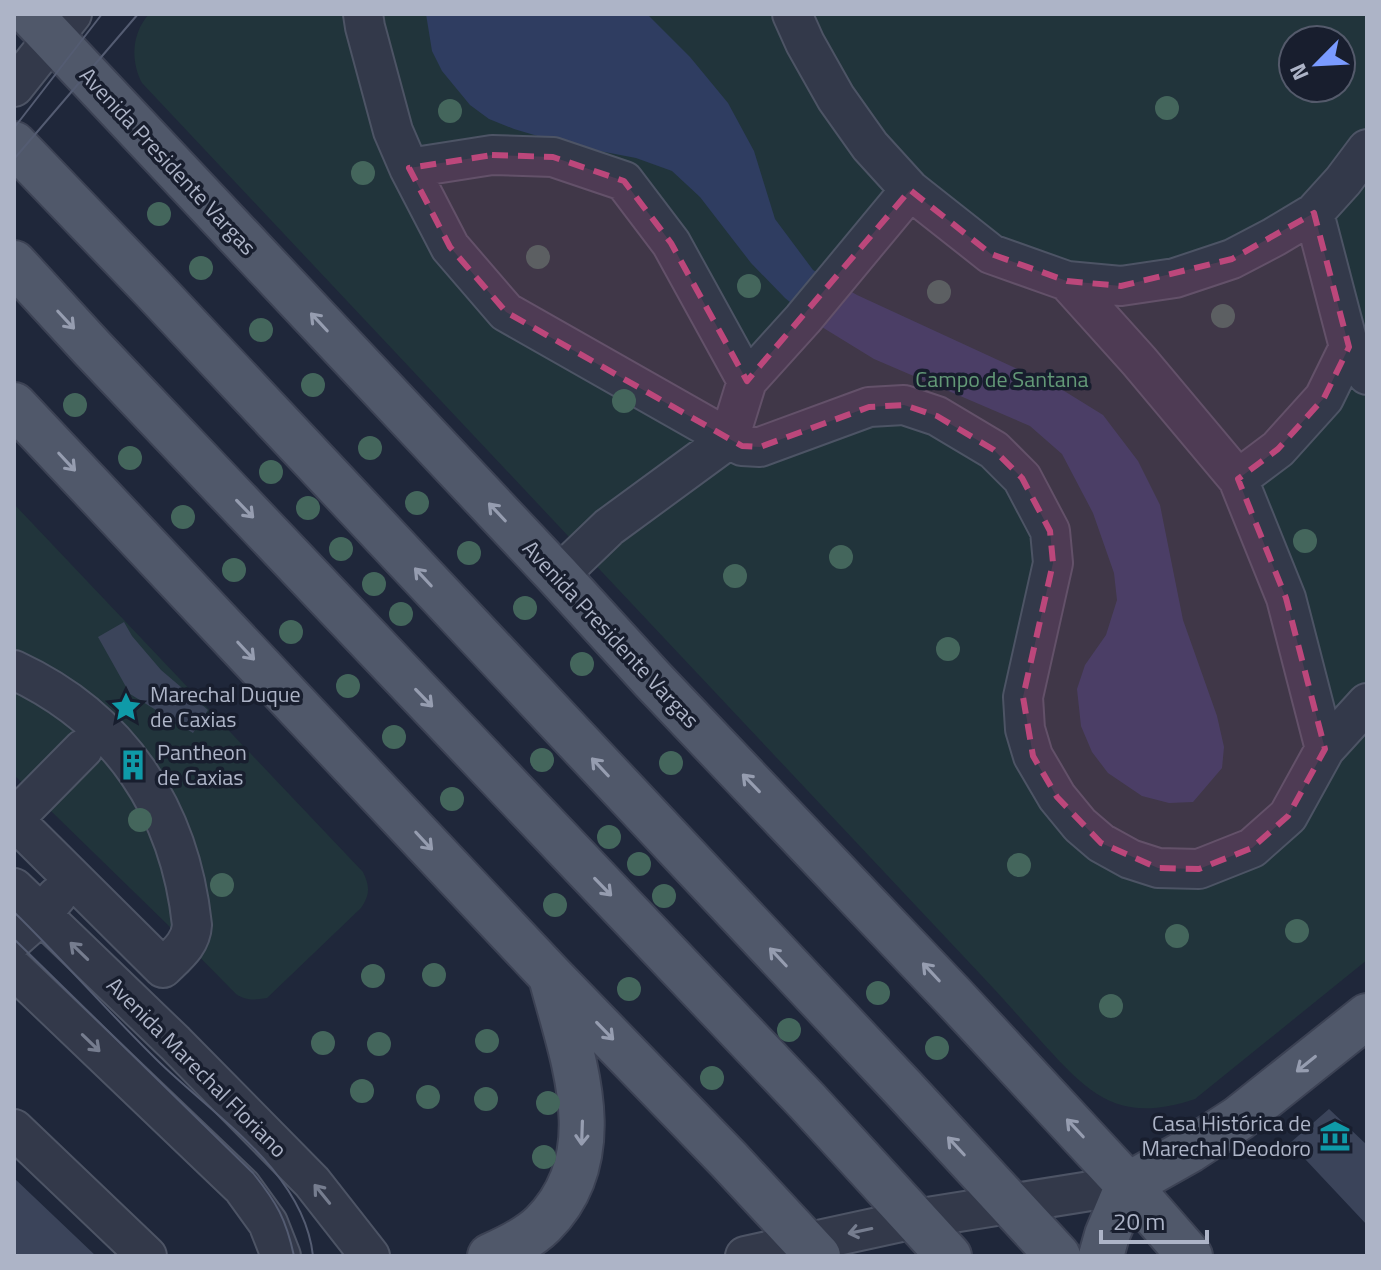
<svg xmlns="http://www.w3.org/2000/svg" width="1381" height="1270" font-family="'Titillium Web',sans-serif">
<style>
.green{fill:#21343b;fill-rule:evenodd}
.water{fill:#2f3d61}
.building{fill:#3b445a}
.lines{fill:none;stroke-linecap:round;stroke-linejoin:round}
.minor-casing{stroke:#4d5465;stroke-width:42}
.major-casing{stroke:#3c4254;stroke-width:48}
.minor{stroke:#33394a;stroke-width:38}
.major{stroke:#50586a;stroke-width:44}
.tram{stroke:#545c72;stroke-width:2}
.tree{fill:#44665c}
.oneway{stroke:#969db0}
.oneway2{stroke:#767d8f}
.marked{fill:#bc477b;fill-opacity:0.2;stroke:#bc477b;stroke-width:6;stroke-dasharray:16 10;stroke-linejoin:round}
.labels{text-anchor:middle;stroke-width:7;stroke-linejoin:round;paint-order:stroke}
.street-label{font-size:22px;fill:#adb4c7;stroke:#181e2e}
.park-label{font-size:22px;fill:#639977;stroke:#181e2e}
.poi-label{font-size:22px;fill:#adb4c7;stroke:#181e2e;text-anchor:start}
</style>
<rect width="100%" height="100%" fill="#1f273a"/>
<path class="green" d="M149,14h1218v946l-172,139c-77,26 -106,-5 -155,-59 -20,-22 -39,-44 -59,-65l-839,-892c-12,-23 -10,-50 7,-69zM1293,40h48v48h-48z
M14,504l349,368c7,14 7,23 -2,36l-94,90c-12,2 -21,3 -31,-4l-65,-66 -157,-153z"/>
<path class="water" d="M426,14h221l43,43 38,46 26,48 21,68 38,51 44,25 204,94 42,26 35,46 22,44 23,115 34,96 7,31 -2,21 -29,34 -24,1 -27,-7 -34,-23 -16,-21 -11,-26 -4,-37 8,-24 21,-30 11,-35 -3,-27 -21,-60 -31,-59 -32,-28 -156,-67 -57,-35 -32,-26 -34,-35 -51,-66 -28,-26 -36,-13 -68,-13 -54,-16 -25,-10 -19,-14 -28,-34 -10,-20z"/>
<path class="building" d="M124,622l8,14 29,34 47,40 -15,23 -63,-39 -32,-57z
M1329,1109l38,36v80l-77,-82z
M14,1178l82,78h-82z"/>
<g class="lines">
<g class="minor-casing">
<path id="minor" d="M363,14l2,13 28,104 16,37 41,79 56,65 236,134 18,1 109,-40 35,-2 33,11 57,34 28,28 28,53 3,32 -30,134 2,32 8,27 24,41 23,28 21,18 29,16 28,9 41,1 53,-21 36,-32 37,-67 42,-46
M792,14l13,29 31,55 34,48 40,44 81,64 76,27 54,5 54,-8 57,-19 42,-22 40,-24 29,-32 24,-32
M14,87l58,-73
M409,168l83,-13 61,2 71,24 47,62 76,138
M1314,213l35,134 18,28
M1067,281l72,80 99,118 48,119 39,151
M1238,479l40,-30 46,-51 25,-51
M558,576l51,-49 120,-88 18,-58 56,-62 107,-129
M14,670c106,49 166,140 178,255 -1,19 -16,30 -29,43l-149,-148
M14,819l69,-70
M14,888l161,155 137,139 58,74
M14,939l27,-24 16,-19
M14,969l228,218 26,36 13,33
M14,1129l133,127
M745,1256l170,-37 213,-34"/>
</g>
<g class="major-casing">
<path id="major" d="M30,14l528,562 94,103 301,317 175,189 62,71
M14,144l139,145 751,800 154,167
M14,263l77,84 716,754 142,155
M14,405l536,570 179,185 89,96
M1128,1185l62,-35 49,-32 128,-102
M490,1256c18,-8 39,-18 53,-32 69,-69 29,-167 8,-247
M1101,1256l6,-21 21,-50"/>
</g>
<use href="#minor" class="minor"/>
<use href="#major" class="major"/>
<path class="tram" d="M14,128l88,-114
M14,159l124,-145
M14,912c49,48 94,100 144,149 55,54 146,111 155,195
M14,939l239,234c24,30 33,46 41,83"/>
</g>
<g class="tree">
<circle cx="1167" cy="108" r="12"/>
<circle cx="450" cy="111" r="12"/>
<circle cx="363" cy="173" r="12"/>
<circle cx="159" cy="214" r="12"/>
<circle cx="538" cy="257" r="12"/>
<circle cx="201" cy="268" r="12"/>
<circle cx="749" cy="286" r="12"/>
<circle cx="939" cy="292" r="12"/>
<circle cx="1223" cy="316" r="12"/>
<circle cx="261" cy="330" r="12"/>
<circle cx="313" cy="385" r="12"/>
<circle cx="624" cy="401" r="12"/>
<circle cx="75" cy="405" r="12"/>
<circle cx="370" cy="448" r="12"/>
<circle cx="130" cy="458" r="12"/>
<circle cx="271" cy="472" r="12"/>
<circle cx="417" cy="503" r="12"/>
<circle cx="308" cy="508" r="12"/>
<circle cx="183" cy="517" r="12"/>
<circle cx="1305" cy="541" r="12"/>
<circle cx="341" cy="549" r="12"/>
<circle cx="469" cy="553" r="12"/>
<circle cx="841" cy="557" r="12"/>
<circle cx="234" cy="570" r="12"/>
<circle cx="735" cy="576" r="12"/>
<circle cx="374" cy="584" r="12"/>
<circle cx="525" cy="608" r="12"/>
<circle cx="401" cy="614" r="12"/>
<circle cx="291" cy="632" r="12"/>
<circle cx="948" cy="649" r="12"/>
<circle cx="582" cy="664" r="12"/>
<circle cx="348" cy="686" r="12"/>
<circle cx="394" cy="737" r="12"/>
<circle cx="542" cy="760" r="12"/>
<circle cx="671" cy="763" r="12"/>
<circle cx="452" cy="799" r="12"/>
<circle cx="140" cy="820" r="12"/>
<circle cx="609" cy="837" r="12"/>
<circle cx="639" cy="864" r="12"/>
<circle cx="1019" cy="865" r="12"/>
<circle cx="222" cy="885" r="12"/>
<circle cx="664" cy="896" r="12"/>
<circle cx="555" cy="905" r="12"/>
<circle cx="1297" cy="931" r="12"/>
<circle cx="1177" cy="936" r="12"/>
<circle cx="434" cy="975" r="12"/>
<circle cx="373" cy="976" r="12"/>
<circle cx="629" cy="989" r="12"/>
<circle cx="878" cy="993" r="12"/>
<circle cx="1111" cy="1006" r="12"/>
<circle cx="789" cy="1030" r="12"/>
<circle cx="487" cy="1041" r="12"/>
<circle cx="323" cy="1043" r="12"/>
<circle cx="379" cy="1044" r="12"/>
<circle cx="937" cy="1048" r="12"/>
<circle cx="712" cy="1078" r="12"/>
<circle cx="362" cy="1091" r="12"/>
<circle cx="428" cy="1097" r="12"/>
<circle cx="486" cy="1099" r="12"/>
<circle cx="548" cy="1103" r="12"/>
<circle cx="544" cy="1157" r="12"/>
</g>
<defs><path id="oneway-shaft" d="M-6 0H5M1.5-3L5.5 0L1.5 3" fill="none" stroke-width="1.6" stroke-linecap="round" stroke-linejoin="round" transform="scale(2)"/></defs>
<g class="oneway">
<use href="#oneway-shaft" transform="translate(66 320) rotate(47)"/>
<use href="#oneway-shaft" transform="translate(319 322) rotate(-133)"/>
<use href="#oneway-shaft" transform="translate(67 462) rotate(47)"/>
<use href="#oneway-shaft" transform="translate(245 509) rotate(46)"/>
<use href="#oneway-shaft" transform="translate(497 512) rotate(-133)"/>
<use href="#oneway-shaft" transform="translate(423 577) rotate(-133)"/>
<use href="#oneway-shaft" transform="translate(246 651) rotate(47)"/>
<use href="#oneway-shaft" transform="translate(424 698) rotate(46)"/>
<use href="#oneway-shaft" transform="translate(600 767) rotate(-133)"/>
<use href="#oneway-shaft" transform="translate(751 783) rotate(-134)"/>
<use href="#oneway-shaft" transform="translate(424 841) rotate(47)"/>
<use href="#oneway-shaft" transform="translate(603 887) rotate(46)"/>
<use href="#oneway-shaft" transform="translate(778 957) rotate(-133)"/>
<use href="#oneway-shaft" transform="translate(931 972) rotate(-133)"/>
<use href="#oneway-shaft" transform="translate(605 1031) rotate(46)"/>
<use href="#oneway-shaft" transform="translate(1306 1064) rotate(141)"/>
<use href="#oneway-shaft" transform="translate(1075 1128) rotate(-133)"/>
<use href="#oneway-shaft" transform="translate(582 1133) rotate(92)"/>
<use href="#oneway-shaft" transform="translate(956 1146) rotate(-133)"/>
</g>
<g class="oneway2">
<use href="#oneway-shaft" transform="translate(79 951) rotate(-136)"/>
<use href="#oneway-shaft" transform="translate(91 1043) rotate(44)"/>
<use href="#oneway-shaft" transform="translate(322 1194) rotate(-129)"/>
<use href="#oneway-shaft" transform="translate(860 1231) rotate(168)"/>
</g>
<path class="marked" d="M492,155l61,2 71,24 47,62 76,138 163,-191 81,64 76,27 54,5 111,-27 82,-46 35,134 -25,51 -46,51 -40,30 48,119 39,151 -37,67 -36,32 -53,21 -41,-1 -57,-25 -44,-46 -24,-41 -10,-59 30,-134 -3,-32 -28,-53 -28,-28 -57,-34 -33,-11 -35,2 -109,40 -18,-1 -236,-134 -56,-65 -41,-79z"/>
<defs>
<g id="sight-bare" transform="scale(2.4)"><path d="M0-6L1.8-2.2L6-1.7L2.9 1.2L3.7 5.4L0 3.3L-3.7 5.4L-2.9 1.2L-6-1.7L-1.8-2.2Z" fill="#0f9aa8" stroke="#181e2e" stroke-width="2.5" paint-order="stroke"/></g>
<g id="building-bare" transform="scale(2.4)"><path d="M-4-6H4V6H1V3H-1V6H-4ZM-2.5-4.3h1.7v1.8h-1.7ZM.8-4.3h1.7v1.8H.8ZM-2.5-1h1.7V.8h-1.7ZM.8-1h1.7V.8H.8Z" fill="#0f9aa8" stroke="#181e2e" stroke-width="2.5" paint-order="stroke"/></g>
<g id="museum-bare" transform="scale(2.4)"><path d="M0-6L6-3V-2H-6V-3ZM-5-1h2V3h-2ZM-1-1h2V3h-2ZM3-1h2V3H3ZM-6 4H6V6H-6Z" fill="#0f9aa8" stroke="#181e2e" stroke-width="2.5" paint-order="stroke"/></g>
</defs>
<g fill-rule="evenodd">
<use href="#sight-bare" x="126" y="707"/>
<use href="#building-bare" x="133" y="765"/>
<use href="#museum-bare" x="1335" y="1136"/>
</g>
<g class="labels">
<g class="street-label">
<text transform="translate(168 161) rotate(47)" y="8">Avenida Presidente Vargas</text>
<text transform="translate(611 634) rotate(47)" y="8">Avenida Presidente Vargas</text>
<text transform="translate(197 1067) rotate(45)" y="8">Avenida Marechal Floriano</text>
</g>
<g class="park-label">
<text x="1002" y="387">Campo de Santana</text>
</g>
<g class="poi-label">
<text x="150" y="702">Marechal Duque<tspan x="150" dy="25">de Caxias</tspan></text>
<text x="157" y="760">Pantheon<tspan x="157" dy="25">de Caxias</tspan></text>
<text x="1311" y="1131" text-anchor="end">Casa Histórica de<tspan x="1311" dy="25">Marechal Deodoro</tspan></text>
</g>
</g>
<rect width="1381" height="1270" fill="none" stroke="#adb4c7" stroke-width="32"/>
<g transform="translate(1317 64) rotate(246)"><circle r="38" fill="#181e2e" stroke="#545a6b" stroke-width="2"/>
<path d="M0-6L14 30L0 20L-14 30Z" fill="#7a9bff"/>
<text y="-12" font-size="22" font-weight="bold" text-anchor="middle" fill="#adb4c7">N</text>
</g>
<path d="M1101 1230v12h106v-12" fill="none" stroke="#adb4c7" stroke-width="4"/>
<text x="1113" y="1230" font-size="24" fill="#adb4c7" stroke="#181e2e" stroke-width="6" paint-order="stroke">20 m</text>
</svg>
